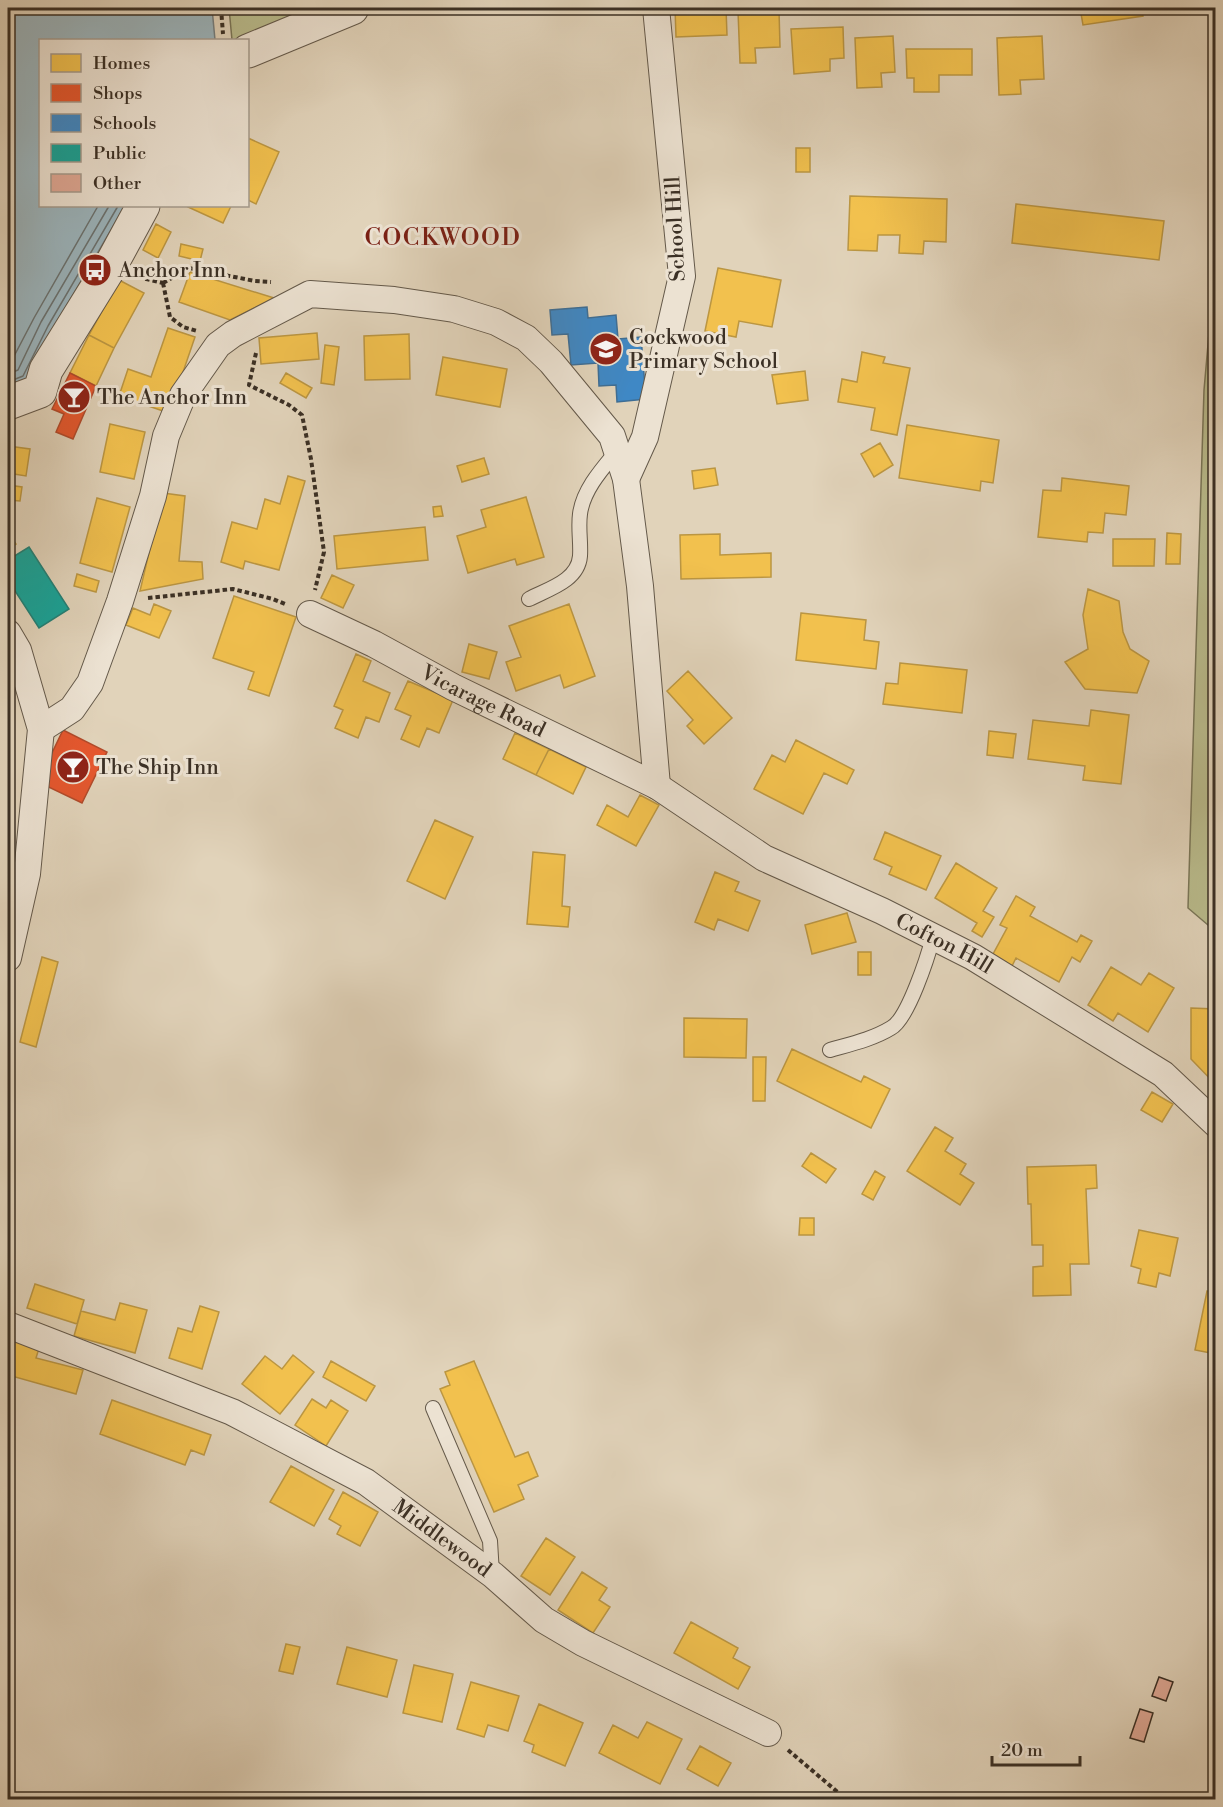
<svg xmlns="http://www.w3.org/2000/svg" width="1223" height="1807" font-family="'Libre Bodoni',serif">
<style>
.green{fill:#b9bb8c;stroke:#7a7658;stroke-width:1.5}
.water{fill:#9bb4bc;stroke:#757f80;stroke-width:1.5}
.homes{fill:#f2c14e;stroke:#bb9642;stroke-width:1.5}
.shops{fill:#e4572e;stroke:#b14b2b;stroke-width:1.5}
.schools{fill:#3f88c5;stroke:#3e6e95;stroke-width:1.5}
.public{fill:#17a398;stroke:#228076;stroke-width:1.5}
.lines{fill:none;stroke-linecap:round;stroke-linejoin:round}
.shore{stroke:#6b7270;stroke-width:1.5}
.building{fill:#dfa895;stroke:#3b3025;stroke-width:1.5}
.service-casing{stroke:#64594a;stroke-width:16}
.minor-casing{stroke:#64594a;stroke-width:28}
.tertiary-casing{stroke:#64594a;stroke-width:35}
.path{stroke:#3b3025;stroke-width:4;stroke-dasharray:4.5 3;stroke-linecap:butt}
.service{stroke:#ece2d2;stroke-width:14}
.minor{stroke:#ece2d2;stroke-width:26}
.tertiary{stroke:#ece2d2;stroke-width:33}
.labels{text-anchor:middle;stroke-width:6;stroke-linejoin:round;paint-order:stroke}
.street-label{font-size:21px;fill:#3b3025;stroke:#ece2d2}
.poi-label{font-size:21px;fill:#3b3025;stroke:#ece2d2;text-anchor:start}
.quarter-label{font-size:24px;letter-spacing:1.5px;fill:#7a1f14;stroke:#ece2d2}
</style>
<rect width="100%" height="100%" fill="#e1d3ba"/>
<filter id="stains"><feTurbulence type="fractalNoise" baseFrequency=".00333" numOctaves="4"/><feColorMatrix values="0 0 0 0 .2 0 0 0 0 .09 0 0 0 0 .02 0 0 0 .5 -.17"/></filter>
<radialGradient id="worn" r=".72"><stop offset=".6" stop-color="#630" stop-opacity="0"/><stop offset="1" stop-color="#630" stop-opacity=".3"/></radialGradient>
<path class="green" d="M229,8h113l-94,32h-16z
M1215,265v666l-27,-23 16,-518z"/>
<path class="water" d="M8,8h204l3,32h-175v166h85l-72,123 -26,52 -19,8z"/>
<path class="homes" d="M675,8h51l1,27 -51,2z
M1080,8h62l1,8 -60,9z
M779,10l1,37 -25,1 1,15h-16l-2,-52z
M843,27l1,31 -14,1v12l-36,3 -3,-45z
M893,36l2,36 -14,1 1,14 -25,1 -2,-50z
M1042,36l2,43 -24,1 1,14 -22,1 -2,-57z
M906,49h66v26h-33v17h-25v-14h-7z
M248,138l31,14 -23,52 -8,-4z
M796,148h14v24h-14z
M850,196l97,3 -1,43 -22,-1 -1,13 -24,-1 1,-18h-22l-1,16 -29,-1z
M1016,204l148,17 -5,39 -147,-17z
M189,206h42l-8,17 -35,-16z
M156,224l15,8 -13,26 -15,-8z
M181,244l22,5 -3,12 -21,-5z
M718,268l63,12 -9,47 -33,-6 -3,16 -31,-6z
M190,272l84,26 -44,22 -51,-18z
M119,280l25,13 -30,55 -25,-13z
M168,328l27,9 -26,76 -50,-17 9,-27 23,8z
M317,333l2,26 -58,5 -2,-26z
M409,334l1,45 -45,1 -1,-44z
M89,335l25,13 -18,38 -26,-13z
M325,345l14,2 -5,38 -13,-2z
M862,352l23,5 -2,6 27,5 -13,67 -26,-5 4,-22 -37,-6 4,-23 15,3z
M443,357l64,12 -7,38 -64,-12z
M805,371l3,29 -31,4 -5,-29z
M286,373l26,15 -6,10 -26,-15z
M110,424l35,8 -11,47 -34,-7z
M907,425l92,15 -6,43 -12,-2 -1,10 -81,-13z
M880,443l13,22 -19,12 -13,-23z
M8,446l22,3 -4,27 -18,-3z
M484,458l5,16 -27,8 -5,-16z
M715,468l3,17 -24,4 -2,-18z
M288,476l17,5 -26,89 -34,-9 -2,8 -22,-7 11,-40 25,7 8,-30 15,5z
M1062,478l67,8 -3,29 -21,-2 -2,20 -15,-1 -1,10 -49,-5 5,-47 18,1z
M8,485l14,2 -2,14 -12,-1z
M163,493l22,3 -6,65 23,1 1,17 -63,12z
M526,497l18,60 -27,8 -2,-6 -47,14 -11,-37 29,-9 -5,-17z
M97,498l33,9 -18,65 -32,-9z
M441,506l2,10 -9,1 -1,-10z
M425,527l3,33 -91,9 -3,-33z
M8,532l8,12 -8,6z
M1167,533l14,1 -1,30h-14z
M720,534v21l51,-2v24l-90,2 -1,-44z
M1113,539h42l-1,27h-41z
M77,574l22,7 -3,11 -22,-6z
M332,575l22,10 -11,23 -22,-10z
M1088,589l31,12 4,31 7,17 19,12 -12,32 -52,-4 -20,-27 23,-13 -5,-34z
M234,596l62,21 -27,79 -21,-7 6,-17 -41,-14z
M154,604l17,7 -12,27 -33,-13 7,-17 17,7z
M569,604l26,72 -31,12 -4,-13 -44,16 -10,-29 15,-5 -12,-31z
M801,613l65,7 -2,20 15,2 -3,27 -80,-9z
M469,644l28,8 -8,27 -27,-7z
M356,654l15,7 -8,20 27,12 -11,29 -13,-5 -8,21 -23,-10 8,-18 -9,-4z
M900,663l67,7 -5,43 -79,-9 3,-21 12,1z
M688,671l44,47 -28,26 -17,-18 6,-6 -26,-29z
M408,681l45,19 -14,33 -12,-5 -8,19 -18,-8 10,-23 -16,-7z
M1091,710l38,5 -8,69 -38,-4 2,-14 -57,-7 5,-39 56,6z
M989,731l27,3 -3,24 -26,-3z
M515,733l34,16 -13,26 -33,-16z
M796,740l58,30 -7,14 -23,-11 -21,41 -49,-25 18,-34 13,7z
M549,749l37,18 -13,27 -37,-19z
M640,795l19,10 -23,41 -39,-21 10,-20 21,12z
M435,820l38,17 -28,62 -38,-18z
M885,832l56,24 -15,34 -37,-16 3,-7 -18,-8z
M533,852l32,3 -3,51 8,1 -2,20 -41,-3z
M956,863l41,25 -14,23 11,6 -12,20 -10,-6 5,-8 -42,-25z
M715,872l24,10 -4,9 25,10 -12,30 -30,-12 -4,11 -19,-8z
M1016,896l19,11 -5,9 47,26 4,-7 11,6 -12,21 -8,-5 -13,25 -43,-24 -4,8 -20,-10 15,-28 -7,-3z
M847,913l9,29 -44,12 -7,-29z
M858,952h13v23h-13z
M42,957l16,5 -22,85 -16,-5z
M1111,967l30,18 8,-12 25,15 -26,44 -30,-19 -5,8 -25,-16z
M1191,1008l25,1v76l-25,-26z
M684,1018l63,1 -1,39 -62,-1z
M792,1049l69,33 3,-6 26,13 -19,39 -94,-47z
M753,1057h13l-1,44h-12z
M1152,1092l21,12 -11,18 -21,-12z
M935,1127l18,11 -8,13 21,13 -6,10 14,9 -14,22 -53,-34z
M811,1153l25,16 -10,14 -24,-17z
M1096,1165l1,23 -11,1 3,75h-19l1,31 -38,1v-29l10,-1v-21h-11l-1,-41h-3l-1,-37z
M875,1171l10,6 -12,23 -11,-6z
M800,1218h14v17h-15z
M1139,1230l39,8 -8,38 -11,-3 -3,14 -18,-4 3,-14 -10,-3z
M35,1284l49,16 -7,24 -50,-16z
M1207,1291l9,1v62l-21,-4z
M120,1303l27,7 -12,43 -61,-17 7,-25 34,9z
M200,1306l19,6 -17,57 -33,-11 9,-30 14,4z
M8,1336l32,9 -4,13 47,12 -7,24 -68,-19z
M293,1355l21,17 -34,42 -38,-30 23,-28 17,13z
M331,1361l44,25 -9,15 -43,-24z
M474,1361l41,96 13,-5 10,24 -20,9 6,14 -30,13 -54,-123 10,-4 -5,-13z
M312,1399l14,9 5,-8 17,11 -22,35 -31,-21z
M112,1400l99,35 -7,20 -13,-5 -6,15 -85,-31z
M291,1466l43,24 -20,36 -44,-24z
M343,1492l35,20 -18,34 -23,-12 4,-8 -12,-7z
M546,1538l29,19 -25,38 -29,-19z
M582,1572l25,16 -8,12 11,7 -17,26 -35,-23z
M691,1622l47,26 -5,10 17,9 -12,22 -64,-36z
M286,1644l14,3 -7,27 -14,-3z
M347,1647l50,13 -10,37 -50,-13z
M414,1665l39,9 -11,48 -39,-9z
M471,1682l48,14 -11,35 -20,-6 -4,12 -27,-8z
M539,1704l44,19 -18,43 -33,-14 2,-7 -10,-4z
M647,1722l35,17 -22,45 -61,-31 14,-28 25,13z
M700,1746l31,17 -13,23 -31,-17z"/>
<path class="shops" d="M70,373l26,13 -23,53 -17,-7 8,-18 -12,-5z
M63,730l44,22 -25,51 -44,-21z"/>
<path class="schools" d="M587,307l1,11 28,-3 2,24 23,-2 5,62 -29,3 -1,-17 -17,1 -1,-23 -27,2 -3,-31 -16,1 -2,-25z"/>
<path class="public" d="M29,547l40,62 -30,19 -31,-48v-20z"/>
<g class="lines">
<path class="shore" d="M8,365l3,-3 23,-44 64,-112
M8,374l10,-4 23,-48 68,-116
M8,382l15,-6 25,-50 70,-120"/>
</g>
<path class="building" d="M1159,1677l14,5 -7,19 -14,-5z
M1140,1709l13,4 -9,29 -14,-4z"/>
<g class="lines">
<g class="service-casing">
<path id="service" d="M529,599c19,-10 49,-18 51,-43 1,-14 -2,-28 0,-42 3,-24 22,-45 37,-63
M830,1050c21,-6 43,-11 61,-22 17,-9 37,-72 42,-91
M433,1408l57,133 2,33"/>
</g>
<g class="minor-casing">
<g id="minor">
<path d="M626,479l19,-42 37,-161 -26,-268"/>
<path id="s1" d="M310,614l64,30 79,43 204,99 107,72 118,53 91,46 190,117 53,50"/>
<path d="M8,633l10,17 23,79 -14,145 -19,84"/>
<path d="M41,729l31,-20 18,-26 30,-82 33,-105 13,-60 17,-41 35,-50 15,-11 77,-40 84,6 60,9 42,13 30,16 25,24 61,74 14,43 14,107 17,200"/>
<path id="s2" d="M8,1325l224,87 134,70 127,93 51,45 39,23 185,90"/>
</g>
</g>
<g class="tertiary-casing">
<path id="tertiary" d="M248,51l104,-43
M8,403l32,-12 6,-21 65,-105 32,-59"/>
</g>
<path class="path" d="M221,8l2,26
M138,277l25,6
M163,283l26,-15 66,13 16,1
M163,283l7,34 13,10 14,4
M256,353l-7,32 40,20 13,10 9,44 13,93 -9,38
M148,598l85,-9 40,10 12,5
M788,1750l59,50"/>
<use href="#service" class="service"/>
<use href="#minor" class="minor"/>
<use href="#tertiary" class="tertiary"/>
</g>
<defs>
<g id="bus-disc" transform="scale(1.725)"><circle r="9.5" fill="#8f2418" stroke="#ece2d2"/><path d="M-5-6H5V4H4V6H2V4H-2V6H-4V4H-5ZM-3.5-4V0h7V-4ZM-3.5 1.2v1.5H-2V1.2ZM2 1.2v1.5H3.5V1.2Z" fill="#fff"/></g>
<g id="school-disc" transform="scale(1.725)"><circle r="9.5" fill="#8f2418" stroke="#ece2d2"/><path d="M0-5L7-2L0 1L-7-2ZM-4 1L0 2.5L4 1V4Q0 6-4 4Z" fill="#fff"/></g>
<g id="bar-disc" transform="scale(1.725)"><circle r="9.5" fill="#8f2418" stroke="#ece2d2"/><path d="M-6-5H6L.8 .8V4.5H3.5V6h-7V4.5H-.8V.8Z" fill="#fff"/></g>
</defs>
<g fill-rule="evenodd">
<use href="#bus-disc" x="95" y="270"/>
<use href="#school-disc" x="606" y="349"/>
<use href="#bar-disc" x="74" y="397"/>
<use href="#bar-disc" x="73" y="767"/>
</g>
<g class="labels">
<g class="street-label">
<text transform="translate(675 229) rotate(-93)" y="7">School Hill</text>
<text dy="7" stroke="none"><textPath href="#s1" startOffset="194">Vicarage Road</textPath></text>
<text dy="7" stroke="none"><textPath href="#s1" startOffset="716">Cofton Hill</textPath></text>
<text dy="7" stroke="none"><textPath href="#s2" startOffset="486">Middlewood</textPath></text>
</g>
<g class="poi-label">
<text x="118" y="277">Anchor Inn</text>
<text x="629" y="344">Cockwood<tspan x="629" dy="24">Primary School</tspan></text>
<text x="97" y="404">The Anchor Inn</text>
<text x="96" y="774">The Ship Inn</text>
</g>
<g class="quarter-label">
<text x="443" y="245">COCKWOOD</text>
</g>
</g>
<rect width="1223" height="1807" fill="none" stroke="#e1d3ba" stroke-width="30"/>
<rect x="9" y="9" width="1205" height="1789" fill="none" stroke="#3b3025" stroke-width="3"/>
<rect x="15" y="15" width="1193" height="1777" fill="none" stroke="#3b3025" stroke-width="1.5"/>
<rect x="39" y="39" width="210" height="168" fill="#ece2d2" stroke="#a59b8d" stroke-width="1.5"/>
<rect x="51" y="54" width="30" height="18" fill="#f2c14e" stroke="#a59b8d" stroke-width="1.5"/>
<text x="93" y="69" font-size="18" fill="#3b3025">Homes</text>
<rect x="51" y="84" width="30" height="18" fill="#e4572e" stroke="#a59b8d" stroke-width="1.5"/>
<text x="93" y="99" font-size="18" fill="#3b3025">Shops</text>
<rect x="51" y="114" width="30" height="18" fill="#3f88c5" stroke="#a59b8d" stroke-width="1.5"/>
<text x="93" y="129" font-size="18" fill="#3b3025">Schools</text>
<rect x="51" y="144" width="30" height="18" fill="#17a398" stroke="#a59b8d" stroke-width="1.5"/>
<text x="93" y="159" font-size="18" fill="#3b3025">Public</text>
<rect x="51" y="174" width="30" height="18" fill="#dfa895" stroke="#a59b8d" stroke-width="1.5"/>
<text x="93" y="189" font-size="18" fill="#3b3025">Other</text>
<path d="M992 1756v9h88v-9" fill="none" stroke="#3b3025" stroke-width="3"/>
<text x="1001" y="1756" font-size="18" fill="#3b3025" stroke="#ece2d2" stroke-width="4.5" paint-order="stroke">20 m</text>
<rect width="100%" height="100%" filter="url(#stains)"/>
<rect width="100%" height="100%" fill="url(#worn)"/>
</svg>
